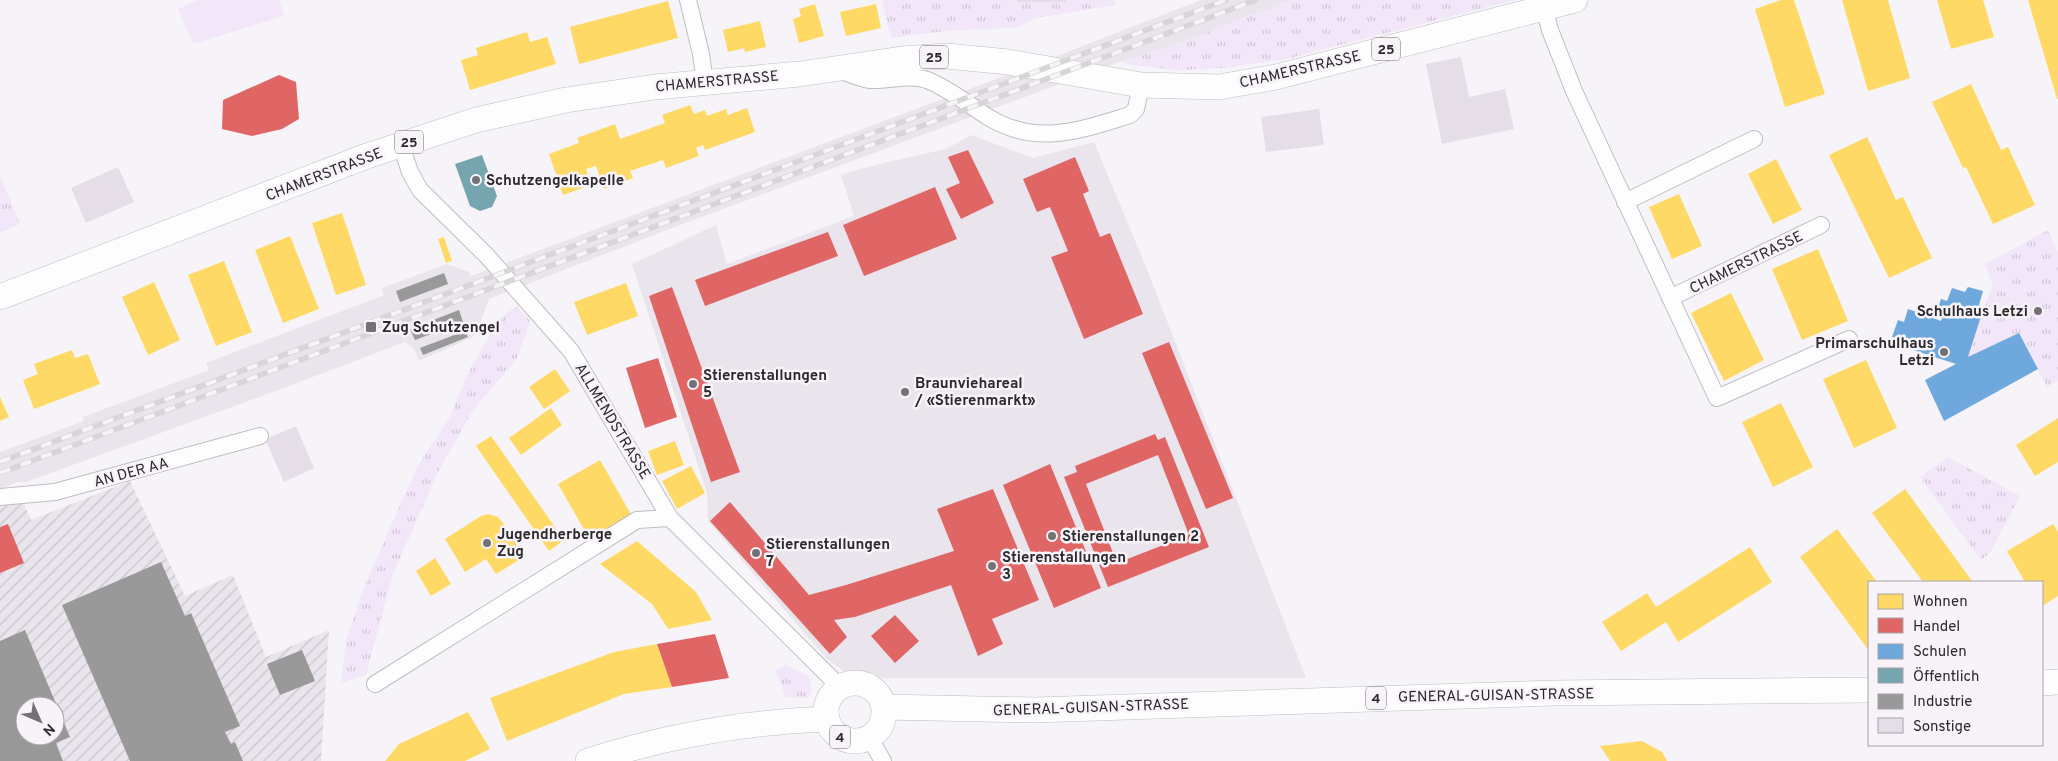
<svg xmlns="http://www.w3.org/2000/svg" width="2058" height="761" font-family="Overpass,sans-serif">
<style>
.built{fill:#eae4ed}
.industrial{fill:url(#industrial-furrows);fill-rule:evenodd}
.grass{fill:url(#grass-tufts)}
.pitch{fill:#f2e6f9}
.homes{fill:#ffd966}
.shops{fill:#e06666;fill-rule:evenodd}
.schools{fill:#6fa8dc}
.public{fill:#76a5af}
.industry{fill:#999;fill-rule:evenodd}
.building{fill:#e5dee9}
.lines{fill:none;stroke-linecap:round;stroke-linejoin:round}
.street-casing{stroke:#bebdc0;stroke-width:18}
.primary-casing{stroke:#bebdc0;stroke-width:26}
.street{stroke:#fefdfe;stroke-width:16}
.primary{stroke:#fefdfe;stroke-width:25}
.rail-casing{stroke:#d7d6d7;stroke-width:5.5}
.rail{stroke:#f7f3f9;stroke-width:4;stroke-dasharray:11;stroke-linecap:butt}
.poi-dot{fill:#737174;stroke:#f7f3f9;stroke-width:2}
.labels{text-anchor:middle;stroke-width:5;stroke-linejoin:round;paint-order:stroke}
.shield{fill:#f7f3f9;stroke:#69666a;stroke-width:1}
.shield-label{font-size:14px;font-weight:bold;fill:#2c2a2d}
.street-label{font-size:15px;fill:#2c2a2d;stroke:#f7f3f9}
.poi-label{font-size:15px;font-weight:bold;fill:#2c2a2d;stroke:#f7f3f9;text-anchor:start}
</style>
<defs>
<pattern id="industrial-furrows" width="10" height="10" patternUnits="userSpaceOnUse" patternTransform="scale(1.25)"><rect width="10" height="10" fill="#eae4ed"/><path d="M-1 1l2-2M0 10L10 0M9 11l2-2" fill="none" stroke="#c9c4cc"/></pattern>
<pattern id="grass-tufts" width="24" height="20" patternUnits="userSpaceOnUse" patternTransform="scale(1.25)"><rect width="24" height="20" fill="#f2e6f9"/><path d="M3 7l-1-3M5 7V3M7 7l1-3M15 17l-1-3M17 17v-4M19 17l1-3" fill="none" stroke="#d0c5d6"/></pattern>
</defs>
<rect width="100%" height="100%" fill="#f6f4f8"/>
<path class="built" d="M1201,0h89l-124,48 -44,13 -450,167 -183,71 -12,33 -4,5 -54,24 -5,-12 -9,-7 -132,50 -247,90h-8l-18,7v-37l84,-31 -1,-4 126,-47 -3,-7 178,-68 -2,-7 65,-24 22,8 2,4 586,-220z
M971,135l62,23 61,-16 52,125 160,411h-434l-24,-4 -22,-16 -118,-137 -1,-28 -75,-229 84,-39 11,39 127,-48 -13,-41 8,-3 43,-11 54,-12z"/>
<path class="industrial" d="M130,481l55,115 48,-21 33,82 63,-27 -8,131h-321v-255l21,-8 10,22zM25,706h30v30h-30z"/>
<path class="grass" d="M882,0h232l1,5 -79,13 -20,10 -62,2 -63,8z
M1290,0h225l-229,59 -61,9 -46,2 -50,-5 -7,-4 44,-13z
M0,176l20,48 -20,8z
M2048,230l10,22v129l-11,6 -28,-54 -51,24 16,-50 9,-21 -8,-22z
M517,307l13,14 -13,38 -44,51 -35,62 -45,102 -27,101 -25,8 5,-43 19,-55 39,-89 14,-30 32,-49 16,-40 28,-49 11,-14z
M1948,457l72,39 -30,57 -9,7 -61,-83z
M786,665l23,12 3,15 -5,6 -21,-1 -11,-27z"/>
<path class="pitch" d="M199,0h80l5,16 -91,28 -15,-35z"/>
<path class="homes" d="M1781,0h13l31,94 -40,13 -30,-98z
M1842,0h46l22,78 -42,13z
M1937,0h46l11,37 -43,12z
M2028,0h30v99h-1z
M668,1l10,37 -99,26 -9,-37z
M815,4l9,32 -25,7 -6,-24 8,-3 -2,-7z
M876,4l5,24 -35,8 -6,-24z
M760,21l6,26 -21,5 -1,-4 -16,4 -5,-22z
M527,32l3,10 17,-5 9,27 -86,26 -9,-30 17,-5 -2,-7z
M1971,84l30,66 7,-3 27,58 -42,19 -27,-57 -3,1 -31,-66z
M690,105l4,9 11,-4 2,6 19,-7 2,6 19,-7 8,24 -50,18 -2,-5 -7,3 3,8 -33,12 -3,-8 -33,11 3,7 -29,11 -8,-23 -10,3 5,16 -28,10 -14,-41 30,-11 -2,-5 38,-14 5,15 45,-16 -3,-8z
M1867,137l29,63 7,-3 29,61 -43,20 -60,-123z
M1776,159l26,51 -29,14 -25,-50z
M1679,194l23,52 -30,13 -23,-52z
M342,213l24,72 -30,10 -24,-72z
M290,236l29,73 -36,14 -28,-73z
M444,237l8,24 -6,2 -8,-24z
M1818,249l30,72 -46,19 -30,-71z
M224,261l28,71 -36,14 -28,-71z
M154,282l26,58 -32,15 -26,-58z
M626,283l12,33 -51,19 -13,-33z
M1731,293l33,67 -40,21 -33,-68z
M72,350l3,8 13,-4 12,30 -66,25 -11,-29 15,-6 -4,-10z
M1866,360l31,68 -43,20 -31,-69z
M555,369l15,22 -26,18 -15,-22z
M0,397l9,20 -9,4z
M1781,403l32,64 -40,20 -31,-65z
M551,408l11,17 -41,30 -12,-17z
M2058,418v44l-23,14 -19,-31z
M491,436l73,104 -15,11 -73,-105z
M675,441l9,24 -27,10 -9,-24z
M600,460l32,56 -42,24 -32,-56z
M691,466l14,27 -28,16 -15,-28z
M1905,489l67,92 -2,1h-47l-51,-69z
M489,514l9,3 5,6 21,34 -28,17 -10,-15 -21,13 -20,-33 36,-23z
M2053,524l5,8v64l-16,10v-24h-17l-18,-31z
M1837,529l40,53h-8v69l-69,-94z
M637,541l59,51 16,28 -44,9 -16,-25 -52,-40z
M1750,547l22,35 -94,60 -12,-20 -45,29 -19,-29 45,-29 9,14z
M435,558l16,26 -20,12 -15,-25z
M657,644l15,43 -48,7 -117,47 -17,-43 124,-46z
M468,712l22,37 -25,12h-80l14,-17z
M1642,741l20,11 5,9h-57l-10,-15z"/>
<path class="shops" d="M279,75l17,7 3,37 -17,10 -30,7 -30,-7 1,-29z
M968,150l26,53 -33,16 -15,-30 14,-6 -12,-26z
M1075,157l14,34 -6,3 17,43 10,-4 33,81 -59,25 -33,-82 17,-6 -18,-44 -13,5 -14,-33z
M935,187l22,52 -93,37 -21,-51z
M828,232l10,24 -133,50 -10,-26z
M672,287l68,185 -29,10 -62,-186z
M1169,342l64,156 -27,11 -64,-156z
M658,358l19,59 -32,11 -19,-60z
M1155,434l3,6 7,-3 44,110 -101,40 -44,-110 13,-5 -2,-6zM1158,455l31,80 -72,28 -31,-79z
M1050,464l51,124 -47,20 -51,-123z
M993,489l46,111 -47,19 11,25 -25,12 -27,-71 -96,32 -21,3 13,17 -17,17 -120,-133 20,-19 79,93 37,-10 108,-34 -17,-42z
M8,524l16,39 -24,10v-46z
M895,615l24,26 -24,22 -24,-27z
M715,634l14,44 -57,9 -15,-43z"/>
<path class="schools" d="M1968,287l15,4 -4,14 5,2 -16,50 51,-24 19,36 -94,52 -19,-41 31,-16 -52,-17 2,-6 -14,-4 6,-17 6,2 4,-13 14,5 2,-6 9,3 -2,6 10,4 3,-10 -6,-3 3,-9 6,2 5,-13 13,4z"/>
<path class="public" d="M482,155l15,41 -5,11 -12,4 -10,-5 -15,-42z"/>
<path class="industry" d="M444,273l4,11 -48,18 -4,-11z
M459,310l4,12 -48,18 -5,-11z
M465,331l3,6 -45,18 -3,-7z
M161,562l24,54 6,-3 49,113 -15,6 6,12 4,-2 8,19h-113l-68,-156z
M25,630l45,107 -14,6 7,18h-63v-120zM25,706h30v30h-30z
M302,650l13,31 -35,14 -13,-31z"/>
<path class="building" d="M1017,0h49v2h-49z
M1461,57l8,40 36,-8 9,40 -72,15 -16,-80z
M1319,109l5,36 -58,7 -5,-35z
M118,167l16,35 -48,21 -15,-35z
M296,426l18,42 -30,14 -19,-43z"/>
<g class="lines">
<g class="street-casing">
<path id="street" d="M688,0l13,54 4,28
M1544,8l6,22 24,61 143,307 132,-59
M841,71c9,3 20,8 29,9 19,1 38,-6 57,0 21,8 42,25 61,37 49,30 93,13 142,-2l6,-6 5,-24
M401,145l9,27 10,18 67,66 84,95 99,167 163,162 5,8
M1625,202l129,-63
M1670,298l151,-73
M0,497l55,-5 205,-56
M375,684l262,-164 33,-2
M869,737l14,24"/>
</g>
<g class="primary-casing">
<path id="primary" d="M0,297l367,-141 109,-36 90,-20 89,-13 145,-13 102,-15 45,-3 61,6 133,23 78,2 57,-10 299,-77
M2042,683l16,-1
M826 712a29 29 0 1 1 58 0a29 29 0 1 1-58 0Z
M884,707l151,3 519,-17 315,-3
M588,761c78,-25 156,-39 239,-42"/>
</g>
<use href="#street" class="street"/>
<use href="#primary" class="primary"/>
<g class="rail-casing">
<path id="rail" d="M0,462l1226,-462
M0,473l1256,-473"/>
</g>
<use href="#rail" class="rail"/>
</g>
<g class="poi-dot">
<circle cx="476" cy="180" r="5"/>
<circle cx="2038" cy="311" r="5"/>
<rect x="365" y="321" width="12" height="12" rx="2.5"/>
<circle cx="1944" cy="352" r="5"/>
<circle cx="693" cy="384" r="5"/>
<circle cx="905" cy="392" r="5"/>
<circle cx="1052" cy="536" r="5"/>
<circle cx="487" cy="543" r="5"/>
<circle cx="756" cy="553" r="5"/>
<circle cx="992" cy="566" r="5"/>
</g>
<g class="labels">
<g class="shield">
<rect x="1372" y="37.5" width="28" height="23" rx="4"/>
<rect x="920" y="45.5" width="28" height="23" rx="4"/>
<rect x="395" y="130.5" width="28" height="23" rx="4"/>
<rect x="1366" y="686.5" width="20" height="23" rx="4"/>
<rect x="830" y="725.5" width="20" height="23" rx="4"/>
</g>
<g class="shield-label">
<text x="1386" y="54">25</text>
<text x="934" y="62">25</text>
<text x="409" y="147">25</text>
<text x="1376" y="703">4</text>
<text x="840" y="742">4</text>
</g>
<g class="street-label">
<text transform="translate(1300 69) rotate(-13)" y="5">CHAMERSTRASSE</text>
<text transform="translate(717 81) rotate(-5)" y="5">CHAMERSTRASSE</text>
<text transform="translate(324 174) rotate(-21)" y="5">CHAMERSTRASSE</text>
<text transform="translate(1746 262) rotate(-26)" y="5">CHAMERSTRASSE</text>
<text transform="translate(613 421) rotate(59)" y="5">ALLMENDSTRASSE</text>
<text transform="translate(131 472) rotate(-15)" y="5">AN DER AA</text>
<text transform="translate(1496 695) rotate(-1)" y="5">GENERAL-GUISAN-STRASSE</text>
<text transform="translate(1091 707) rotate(-2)" y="5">GENERAL-GUISAN-STRASSE</text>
</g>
<g class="poi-label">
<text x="486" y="185">Schutzengelkapelle</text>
<text x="2028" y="316" text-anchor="end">Schulhaus Letzi</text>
<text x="382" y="332">Zug Schutzengel</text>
<text x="1934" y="348" text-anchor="end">Primarschulhaus<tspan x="1934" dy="17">Letzi</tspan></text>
<text x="703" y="380">Stierenstallungen<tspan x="703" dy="17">5</tspan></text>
<text x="915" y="388">Braunviehareal<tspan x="915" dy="17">/ «Stierenmarkt»</tspan></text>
<text x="497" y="539">Jugendherberge<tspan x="497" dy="17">Zug</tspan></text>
<text x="1062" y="541">Stierenstallungen 2</text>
<text x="766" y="549">Stierenstallungen<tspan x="766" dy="17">7</tspan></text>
<text x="1002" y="562">Stierenstallungen<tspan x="1002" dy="17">3</tspan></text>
</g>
</g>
<rect x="1868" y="581" width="175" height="165" fill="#f7f3f9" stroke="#a6a3a7"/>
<rect x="1878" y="594" width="25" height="15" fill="#ffd966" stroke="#a6a3a7"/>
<text x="1913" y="606" font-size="15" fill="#2c2a2d">Wohnen</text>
<rect x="1878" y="618" width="25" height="15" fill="#e06666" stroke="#a6a3a7"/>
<text x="1913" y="631" font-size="15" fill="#2c2a2d">Handel</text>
<rect x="1878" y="644" width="25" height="15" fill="#6fa8dc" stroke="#a6a3a7"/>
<text x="1913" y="656" font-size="15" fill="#2c2a2d">Schulen</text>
<rect x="1878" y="668" width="25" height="15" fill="#76a5af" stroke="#a6a3a7"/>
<text x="1913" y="681" font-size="15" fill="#2c2a2d">Öffentlich</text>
<rect x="1878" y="694" width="25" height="15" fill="#999999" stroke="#a6a3a7"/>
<text x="1913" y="706" font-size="15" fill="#2c2a2d">Industrie</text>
<rect x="1878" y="718" width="25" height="15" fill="#e5dee9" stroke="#a6a3a7"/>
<text x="1913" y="731" font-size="15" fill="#2c2a2d">Sonstige</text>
<g transform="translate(40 721) rotate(135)"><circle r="24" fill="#f7f3f9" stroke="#a6a3a7"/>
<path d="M0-4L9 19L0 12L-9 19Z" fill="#737174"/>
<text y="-8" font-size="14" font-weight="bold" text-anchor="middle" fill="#2c2a2d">N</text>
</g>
</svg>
